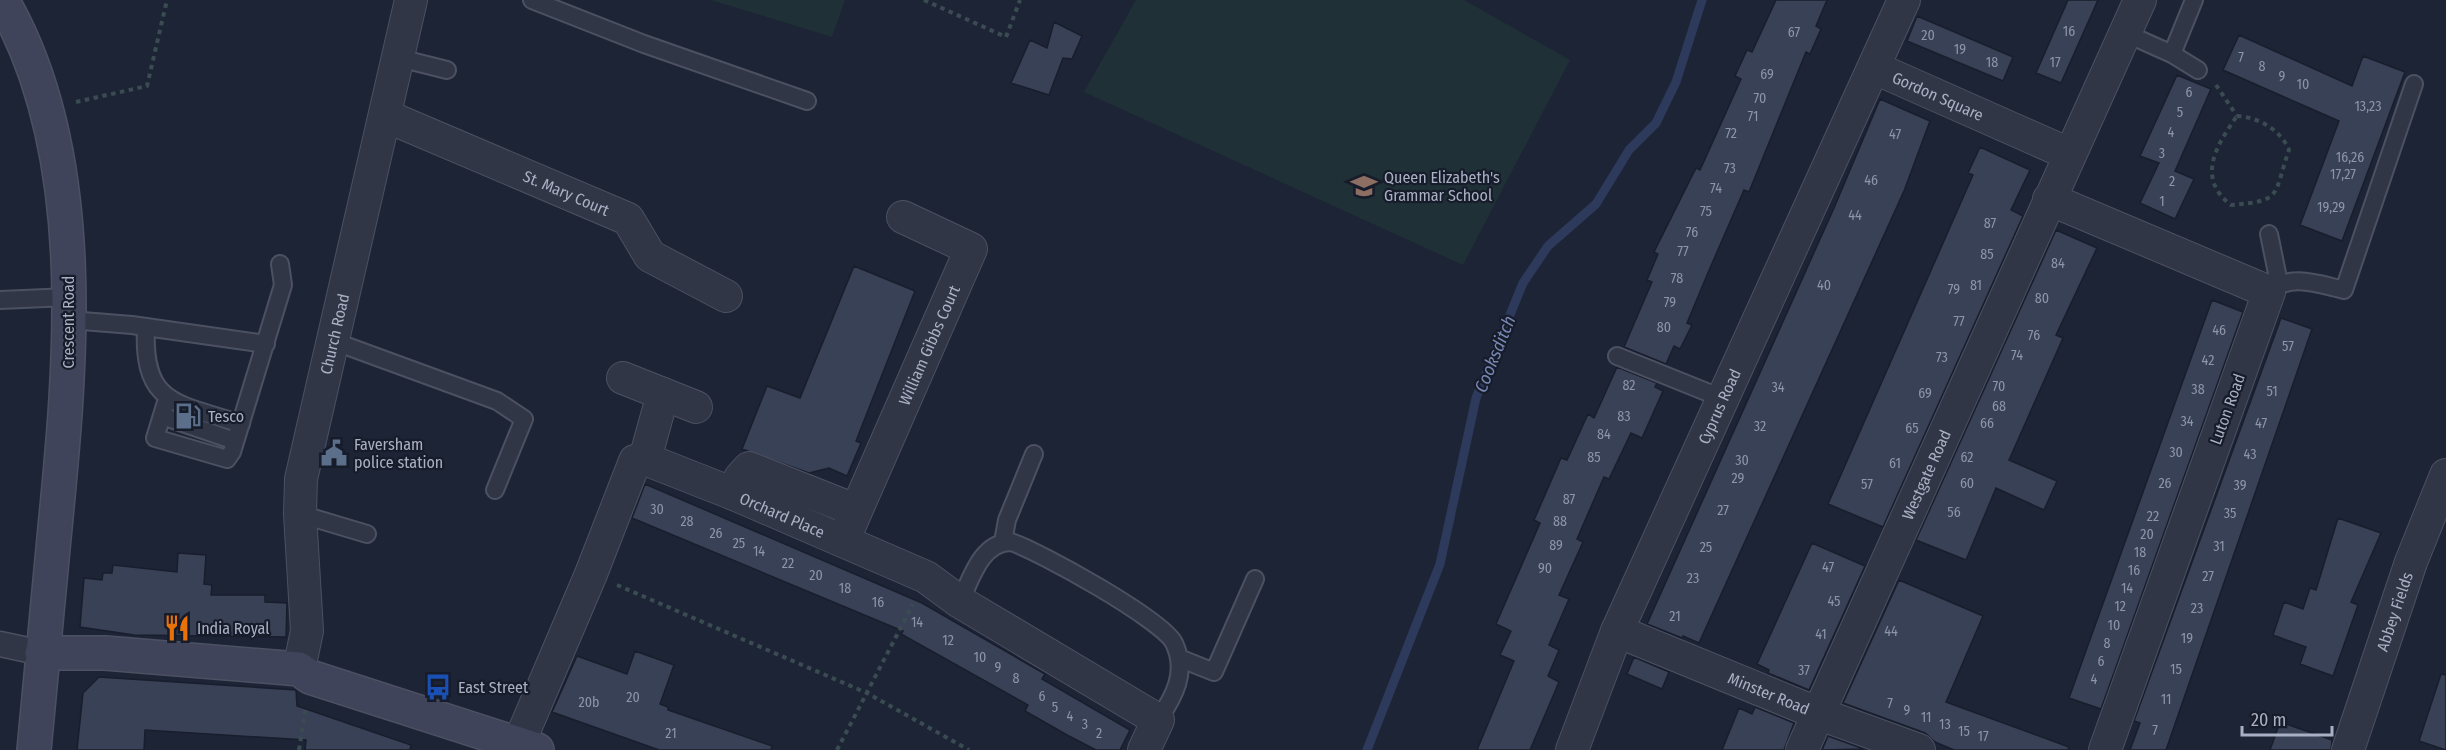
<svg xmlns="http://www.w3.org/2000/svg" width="2446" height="750" font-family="'Fira Sans Condensed',sans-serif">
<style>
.green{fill:#1f3037}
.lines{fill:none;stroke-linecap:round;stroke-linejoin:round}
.stream{stroke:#2d3a5c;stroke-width:9}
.building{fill:#394157;stroke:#191e2d;stroke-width:1.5}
.service-casing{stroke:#4c5162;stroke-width:20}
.pedestrian-casing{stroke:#4c5162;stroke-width:27}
.minor-casing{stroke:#4c5162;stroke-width:34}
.secondary-casing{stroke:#4c5162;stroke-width:36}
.path{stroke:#3a4c52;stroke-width:4;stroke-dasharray:4.5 4.5;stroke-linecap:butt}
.service{stroke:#313647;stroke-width:16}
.pedestrian{stroke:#313647;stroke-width:24}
.minor{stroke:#313647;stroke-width:32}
.secondary{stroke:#3f445a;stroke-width:33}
.labels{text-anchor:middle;stroke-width:4.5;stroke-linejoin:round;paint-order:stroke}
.number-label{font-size:14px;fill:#8e94a9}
.street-label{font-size:16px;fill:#aab0c4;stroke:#171c2b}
.poi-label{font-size:16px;fill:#aab0c4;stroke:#171c2b;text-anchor:start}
.water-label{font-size:18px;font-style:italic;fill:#7888b3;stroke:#171c2b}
</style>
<rect width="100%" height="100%" fill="#1d2436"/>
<path class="green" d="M711,0h134l-13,37z
M1136,0h328l106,60 -107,205 -379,-173z"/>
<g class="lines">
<path class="stream" d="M1367,750l73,-186 36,-166 47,-115 25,-37 48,-42 33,-54 27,-27 20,-41 26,-82"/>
</g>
<path class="building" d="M1776,0h51l-11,26 5,3 -11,25 -4,-2 -57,140 -5,-2 -37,85 -20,48 5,2 -12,24 -6,-3 -8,18 -42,-17 28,-65 -5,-2 11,-26 -4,-2 42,-84 4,2 41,-91 -6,-3 12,-26 5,2z
M2068,0h30l-37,83 -25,-10z
M1917,16l96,41 -10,24 -96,-40z
M1054,22l28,14 -10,23 -9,-1 -14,37 -38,-12 19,-43 17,8z
M2239,35l113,51 11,-30 42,16 -63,169 -42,-16 39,-104 -116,-51z
M2177,75l34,14 -36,82 19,8 -19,40 -35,-16 19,-40 -19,-7z
M1880,99l50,22 -26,70 -205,452 -16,-7 -1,2 -35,-14 187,-416z
M1980,147l50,23 -19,40 12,6 -140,311 -55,-23 145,-329 -5,-2z
M2056,230l41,18 -41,87 7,3 -54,122 48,21 -13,29 -48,-22 -30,72 -50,-20z
M854,266l61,25 -59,150 5,2 -14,33 -18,-8 -20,5 -67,-24 25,-63 33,12z
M2212,300l31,12 -142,397 -32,-11z
M2281,318l31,11 -146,421h-36l10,-27 -6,-2z
M1617,367l40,16 -2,4 8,4 -21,47 -11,-5 -22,46 -5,-2 -27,62 6,3 -24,53 10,4 -20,46 10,5 -11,26 11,6 -29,68h-53l37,-89 -14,-6 11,-24 -15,-7 44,-101 -6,-3 27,-62 6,2 21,-46 6,4z
M645,484l277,119 123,71 -3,5 88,51 -10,20h-24l-29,-15 -42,-24 3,-6 -127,-71 2,-3 -271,-113z
M2338,518l43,15 -30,69 7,3 -25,71 -33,-12 6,-17 -33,-12 11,-33 19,7 7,-21 6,2z
M1812,543l53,23 -56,124 -41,-17 1,-3 -12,-6z
M178,553l28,2 -2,29 8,1 -1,10h54v7l22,1 -1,34 -152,-2 -54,-8 4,-49 18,2 1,-7h9l1,-8 64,7z
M1899,580l84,36 -37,86 123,45 -1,3h-114l-19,-8 -10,-9 -82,-30z
M635,651l39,14 -14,39 8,3v3l104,36 -1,4h-112l-107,-38 25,-56 50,18z
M1634,657l35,15 -7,17 -35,-15z
M2441,674l5,1v75l-27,-9z
M99,677l197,13 1,16 114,39 -1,5h-105l1,-10 -161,-10 -1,20h-67l6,-57z
M1755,707l39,16 -10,27h-62l17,-42 13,6z
M2280,722l52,18 -1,10h-61z
M1828,736l36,13 -42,1z"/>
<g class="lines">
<g class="service-casing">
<path id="service" d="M532,0l112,44 163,57
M2125,33l47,21 26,16
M2172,54l22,-54
M399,58l48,12
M2269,234l10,49
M2269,292c21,-19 49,-8 75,-2l70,-206
M0,300l69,-3
M70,320l62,5 134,19
M146,327c-4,79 32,76 95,97
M333,341l164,60 27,18 -29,71
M1617,356l107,43
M167,399l-12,39 72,21 5,-7 51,-167 -3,-21
M162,416l73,25
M300,514l67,20
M1003,542l4,-22 27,-66
M960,602c11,-23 21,-60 51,-60 28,9 152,78 163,101 14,29 0,54 -16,77
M1179,658l35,14 41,-93"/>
</g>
<g class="pedestrian-casing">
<path id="pedestrian" d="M0,644l42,9"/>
</g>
<g class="minor-casing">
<g id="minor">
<path id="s1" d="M1875,68l194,86"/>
<path id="s2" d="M386,116l242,103 22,37 76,40"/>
<path d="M2049,199l220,93 -164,458"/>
<path d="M623,378l73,29"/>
<path d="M645,459l18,-65"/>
<path d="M734,494l6,-16 9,-10 106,42"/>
<path id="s3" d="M843,541l128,-292 -68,-32"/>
<path id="s4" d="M1617,631l200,82 102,37"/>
<path id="s5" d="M299,669l8,-38 -7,-117 1,-35 110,-479"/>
<path id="s6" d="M516,750l75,-176 44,-113 10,-2 89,35 192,83 34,25 198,118 -14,30"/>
<path id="s7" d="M1572,750l45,-119 287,-631"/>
<path id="s8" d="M1802,750l338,-750"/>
<path id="s9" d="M2348,750l63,-188 35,-87"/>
</g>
</g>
<g class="secondary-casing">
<path id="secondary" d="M2,0c90,155 69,366 52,538 -7,70 -13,141 -20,212
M42,653h63l194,16 11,8 227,73"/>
</g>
<path class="path" d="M924,0l82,37 14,-37
M2216,85l21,31
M76,102l71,-16 20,-86
M2237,116c21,1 44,14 52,34 -16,45 -5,51 -58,55 -35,-27 -15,-59 6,-89z
M617,585l250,108 102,57
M299,750l7,-44
M837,750l76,-146"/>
<use href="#service" class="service"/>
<use href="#pedestrian" class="pedestrian"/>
<use href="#minor" class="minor"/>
<use href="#secondary" class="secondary"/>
</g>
<defs>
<g id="school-bare" transform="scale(2.07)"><path d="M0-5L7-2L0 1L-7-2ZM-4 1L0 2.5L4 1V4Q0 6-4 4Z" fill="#8d6e63" stroke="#171c2b" stroke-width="2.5" paint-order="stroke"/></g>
<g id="fuel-bare" transform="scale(2.07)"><path d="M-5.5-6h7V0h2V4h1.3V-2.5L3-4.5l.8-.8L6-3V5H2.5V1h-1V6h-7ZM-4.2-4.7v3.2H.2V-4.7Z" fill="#5c6f8a" stroke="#171c2b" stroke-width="2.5" paint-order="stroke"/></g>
<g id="civic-bare" transform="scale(2.07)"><path d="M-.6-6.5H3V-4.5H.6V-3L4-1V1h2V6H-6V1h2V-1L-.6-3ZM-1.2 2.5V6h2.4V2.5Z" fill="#5c6f8a" stroke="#171c2b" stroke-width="2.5" paint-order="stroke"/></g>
<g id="restaurant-bare" transform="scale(2.07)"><path d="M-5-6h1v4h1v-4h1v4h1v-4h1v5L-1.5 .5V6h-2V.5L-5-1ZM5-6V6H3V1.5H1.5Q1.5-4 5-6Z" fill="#e8710a" stroke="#171c2b" stroke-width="2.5" paint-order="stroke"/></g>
<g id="bus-bare" transform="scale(2.07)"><path d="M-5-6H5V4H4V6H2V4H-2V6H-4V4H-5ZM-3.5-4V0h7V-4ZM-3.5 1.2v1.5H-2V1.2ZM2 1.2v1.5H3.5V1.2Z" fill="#1a4fb4" stroke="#171c2b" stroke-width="2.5" paint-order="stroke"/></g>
</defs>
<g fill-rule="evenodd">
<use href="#school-bare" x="1364" y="186"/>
<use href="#fuel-bare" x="188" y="416"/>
<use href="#civic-bare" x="334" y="453"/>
<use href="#restaurant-bare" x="177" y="628"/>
<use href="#bus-bare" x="438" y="687"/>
</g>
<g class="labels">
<g class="number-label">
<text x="2069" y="36">16</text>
<text x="1794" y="37">67</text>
<text x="1928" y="40">20</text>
<text x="1960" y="54">19</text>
<text x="2241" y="62">7</text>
<text x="1992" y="67">18</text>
<text x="2055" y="67">17</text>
<text x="2262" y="71">8</text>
<text x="1767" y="79">69</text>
<text x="2282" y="81">9</text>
<text x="2303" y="89">10</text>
<text x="2189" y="97">6</text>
<text x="1760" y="103">70</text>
<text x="2368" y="111">13,23</text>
<text x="2180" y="117">5</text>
<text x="1753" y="121">71</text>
<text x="2171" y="137">4</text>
<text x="1731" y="138">72</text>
<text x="1895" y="139">47</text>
<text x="2162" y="158">3</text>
<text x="2350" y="162">16,26</text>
<text x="1730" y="173">73</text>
<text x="2343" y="179">17,27</text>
<text x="1871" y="185">46</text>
<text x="2172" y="186">2</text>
<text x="1716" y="193">74</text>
<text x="2162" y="206">1</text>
<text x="2331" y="212">19,29</text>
<text x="1706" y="216">75</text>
<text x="1855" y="220">44</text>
<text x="1990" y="228">87</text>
<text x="1692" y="237">76</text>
<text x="1683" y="256">77</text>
<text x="1987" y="259">85</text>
<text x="2058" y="268">84</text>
<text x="1677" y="283">78</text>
<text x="1824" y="290">40</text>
<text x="1976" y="290">81</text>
<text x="1954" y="294">79</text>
<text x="2042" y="303">80</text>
<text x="1670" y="307">79</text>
<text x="1959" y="326">77</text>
<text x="1664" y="332">80</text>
<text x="2219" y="335">46</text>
<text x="2034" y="340">76</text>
<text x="2288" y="351">57</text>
<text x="2017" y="360">74</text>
<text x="1942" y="362">73</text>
<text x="2208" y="365">42</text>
<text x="1629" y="390">82</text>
<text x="1999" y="391">70</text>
<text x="1778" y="392">34</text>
<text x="2198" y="394">38</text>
<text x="2272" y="396">51</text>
<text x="1925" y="398">69</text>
<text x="1999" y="411">68</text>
<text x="1624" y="421">83</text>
<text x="2187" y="426">34</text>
<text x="1987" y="428">66</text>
<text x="2261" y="428">47</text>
<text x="1760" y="431">32</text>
<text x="1912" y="433">65</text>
<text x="1604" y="439">84</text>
<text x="2176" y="457">30</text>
<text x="2250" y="459">43</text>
<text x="1594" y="462">85</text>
<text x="1967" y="462">62</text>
<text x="1742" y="465">30</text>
<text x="1895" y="468">61</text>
<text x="1738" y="483">29</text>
<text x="1967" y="488">60</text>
<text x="2165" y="488">26</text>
<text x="1867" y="489">57</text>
<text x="2240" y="490">39</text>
<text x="1569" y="504">87</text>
<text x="657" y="514">30</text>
<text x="1723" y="515">27</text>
<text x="1954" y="517">56</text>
<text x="2230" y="518">35</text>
<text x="2153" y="521">22</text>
<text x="687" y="526">28</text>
<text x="1560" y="526">88</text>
<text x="716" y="538">26</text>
<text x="2147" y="539">20</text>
<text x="739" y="548">25</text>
<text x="1556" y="550">89</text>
<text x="2219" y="551">31</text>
<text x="1706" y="552">25</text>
<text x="759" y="556">14</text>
<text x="2140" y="557">18</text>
<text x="788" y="568">22</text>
<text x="1828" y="572">47</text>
<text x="1545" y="573">90</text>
<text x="2134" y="575">16</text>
<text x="816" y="580">20</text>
<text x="2208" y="581">27</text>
<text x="1693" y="583">23</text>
<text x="845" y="593">18</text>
<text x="2127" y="593">14</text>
<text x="1834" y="606">45</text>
<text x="878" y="607">16</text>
<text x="2120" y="611">12</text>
<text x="2197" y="613">23</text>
<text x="1675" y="621">21</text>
<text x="917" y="627">14</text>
<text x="2114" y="630">10</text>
<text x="1891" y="636">44</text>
<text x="1821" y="639">41</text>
<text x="2187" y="643">19</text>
<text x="948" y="645">12</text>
<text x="2107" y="648">8</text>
<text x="980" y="662">10</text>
<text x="2101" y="666">6</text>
<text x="998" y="672">9</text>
<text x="2176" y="674">15</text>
<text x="1804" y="675">37</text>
<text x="1016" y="683">8</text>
<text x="2094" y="684">4</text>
<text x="1042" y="701">6</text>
<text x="633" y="702">20</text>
<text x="2166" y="704">11</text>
<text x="589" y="707">20b</text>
<text x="1890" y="708">7</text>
<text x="1055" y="712">5</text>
<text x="1907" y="715">9</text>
<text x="1070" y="721">4</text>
<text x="1926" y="722">11</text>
<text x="1085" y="729">3</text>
<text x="1945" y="729">13</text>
<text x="2155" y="735">7</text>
<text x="1964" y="736">15</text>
<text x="671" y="738">21</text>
<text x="1099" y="738">2</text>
<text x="1983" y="741">17</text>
</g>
<g class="street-label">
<text dy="6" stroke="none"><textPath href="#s1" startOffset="69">Gordon Square</textPath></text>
<text dy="6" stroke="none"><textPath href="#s2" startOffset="196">St. Mary Court</textPath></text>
<text transform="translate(68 322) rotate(-90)" y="6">Crescent Road</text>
<text dy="6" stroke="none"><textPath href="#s5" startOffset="340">Church Road</textPath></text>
<text dy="6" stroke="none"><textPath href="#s3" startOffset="214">William Gibbs Court</textPath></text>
<text dy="6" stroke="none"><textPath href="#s7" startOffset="374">Cyprus Road</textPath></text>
<text transform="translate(2227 409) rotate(-70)" y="6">Luton Road</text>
<text dy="6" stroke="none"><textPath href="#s8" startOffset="302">Westgate Road</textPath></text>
<text dy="6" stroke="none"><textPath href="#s6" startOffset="471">Orchard Place</textPath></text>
<text dy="6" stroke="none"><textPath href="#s9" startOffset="146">Abbey Fields</textPath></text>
<text dy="6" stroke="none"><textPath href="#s4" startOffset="164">Minster Road</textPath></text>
</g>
<g class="poi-label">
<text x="1384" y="183">Queen Elizabeth's<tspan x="1384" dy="18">Grammar School</tspan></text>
<text x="208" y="422">Tesco</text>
<text x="354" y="450">Faversham<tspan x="354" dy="18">police station</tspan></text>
<text x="197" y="634">India Royal</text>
<text x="458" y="693">East Street</text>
</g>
<g class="water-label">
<text transform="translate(1495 354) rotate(-68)" y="6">Cooksditch</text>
</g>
</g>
<path d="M2242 726v9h90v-9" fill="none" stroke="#aab0c4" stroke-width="3"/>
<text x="2251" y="726" font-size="18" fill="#aab0c4" stroke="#171c2b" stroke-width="4.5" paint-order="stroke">20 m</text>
</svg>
